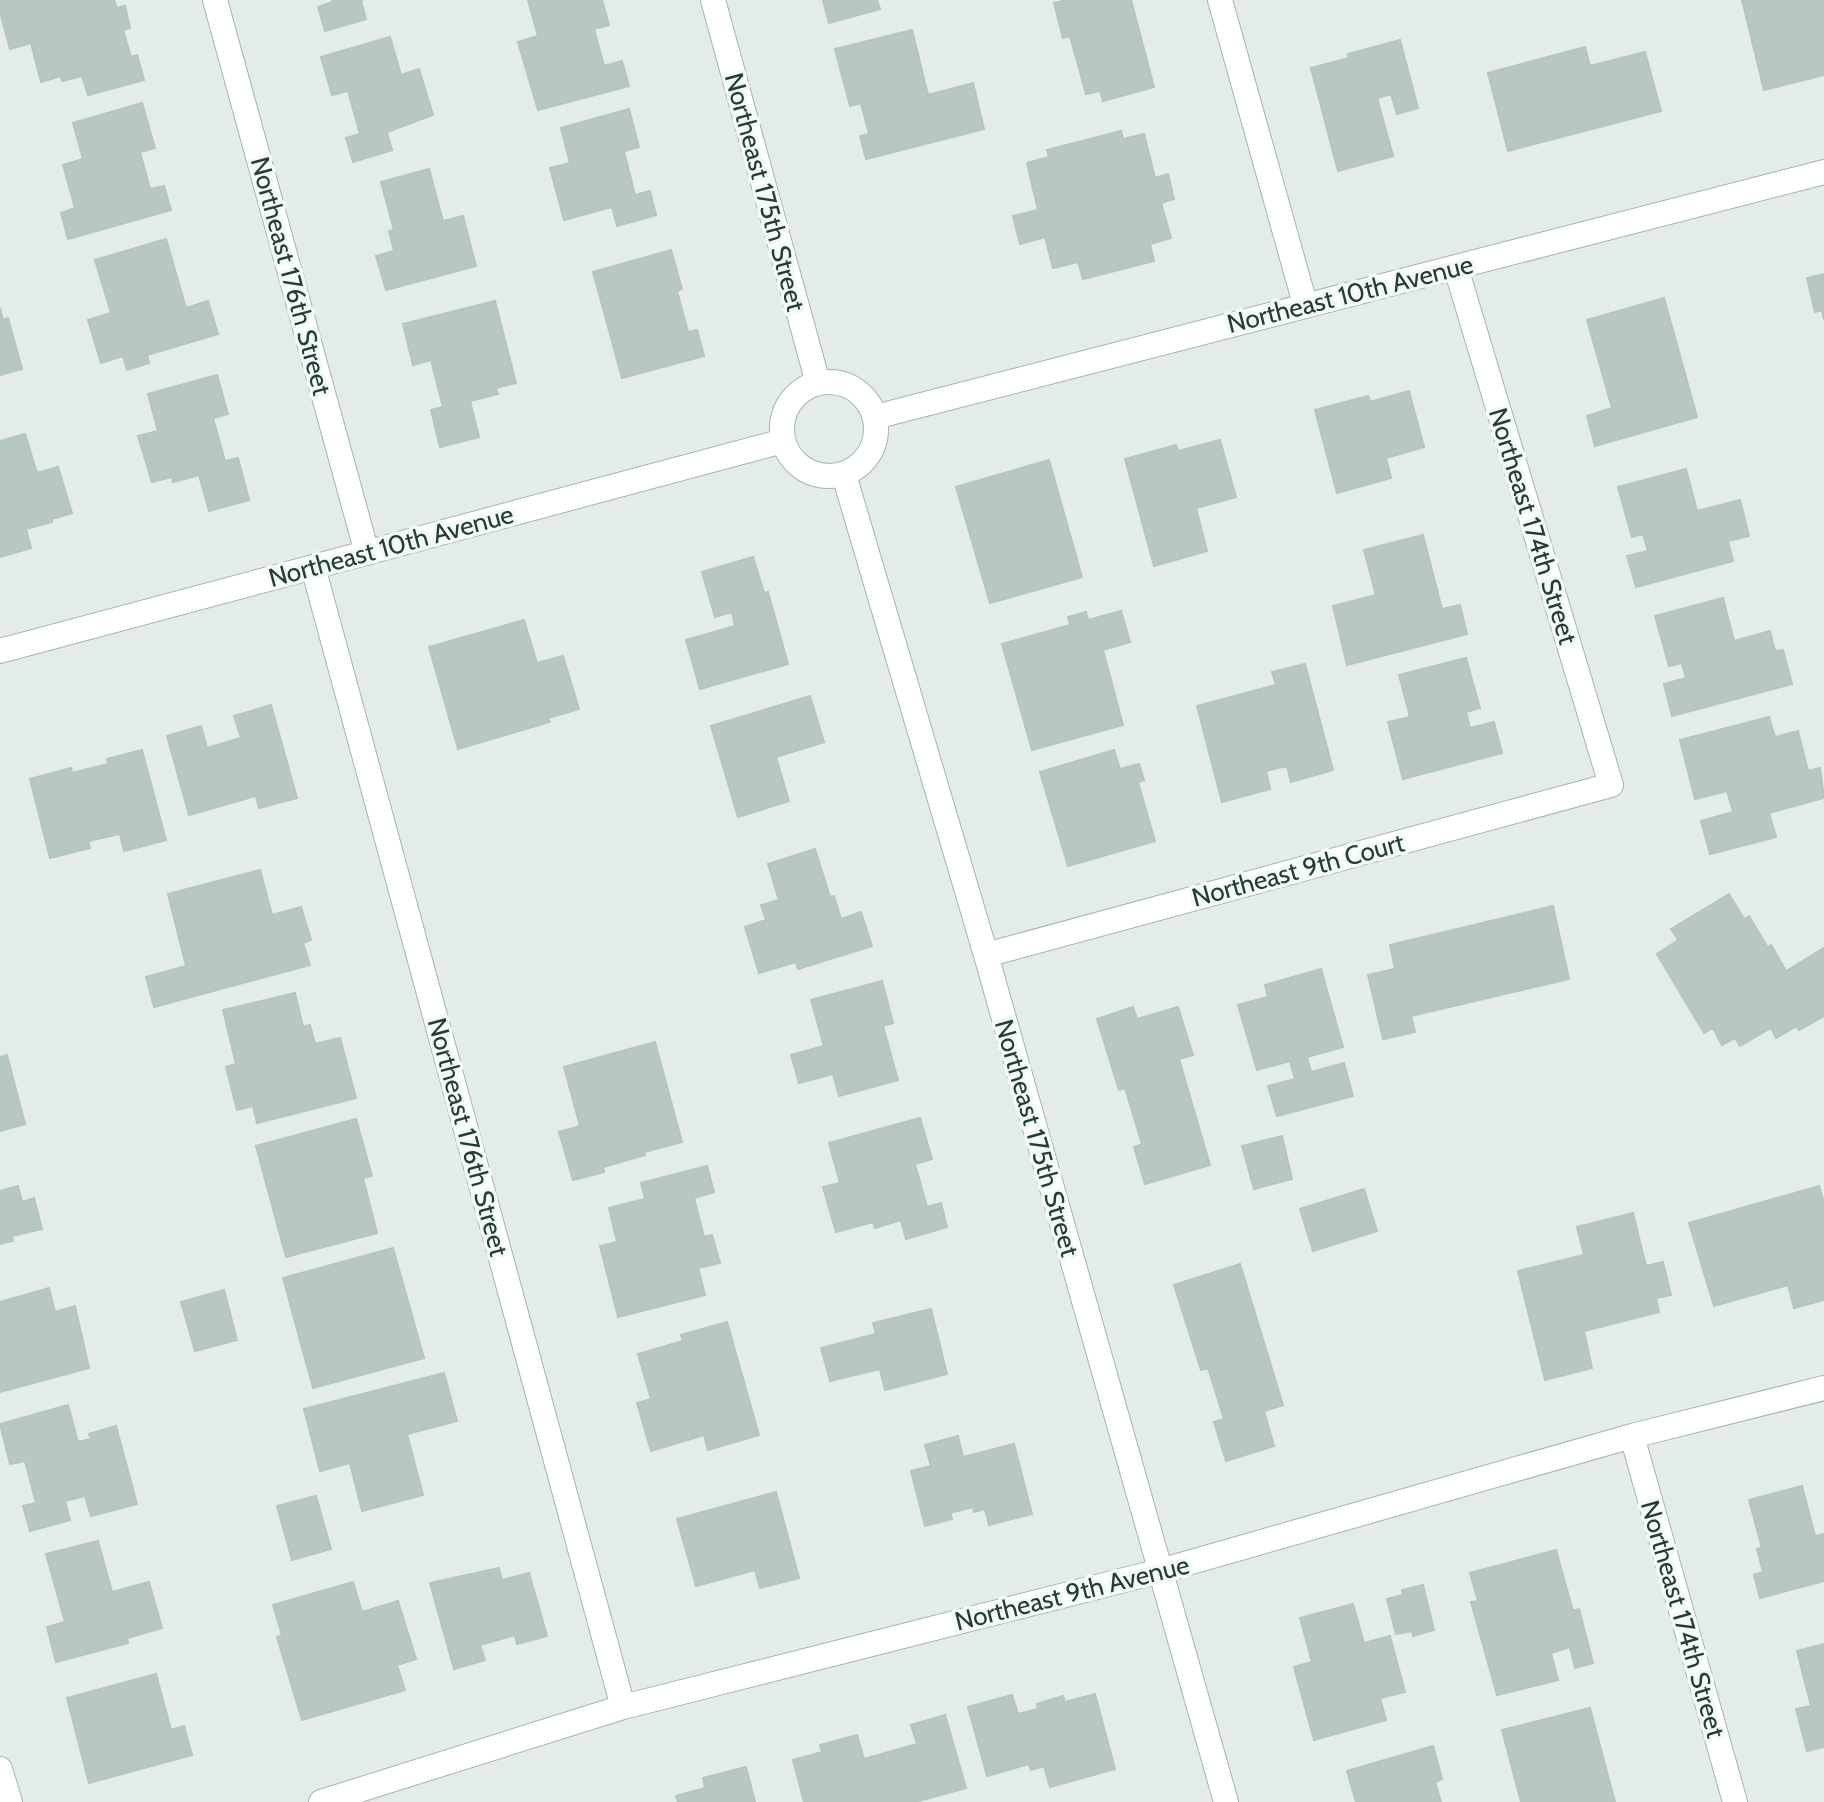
<svg xmlns="http://www.w3.org/2000/svg" width="1824" height="1802" font-family="Cabin,sans-serif">
<style>
.building{fill:#b8c7c1;stroke:#b5c6be;stroke-width:2}
.lines{fill:none;stroke-linecap:round;stroke-linejoin:round}
.minor-casing{stroke:#a6b4af;stroke-width:26}
.tertiary-casing{stroke:#a6b4af;stroke-width:26}
.minor{stroke:#fff;stroke-width:24}
.tertiary{stroke:#fff;stroke-width:24}
.labels{text-anchor:middle;stroke-width:7;stroke-linejoin:round;paint-order:stroke}
.street-label{font-size:26px;fill:#233d35;stroke:#f3f9f6}
</style>
<rect width="100%" height="100%" fill="#e3ece8"/>
<path class="building" d="M4,0h110l3,8 8,-2 5,22 -7,2 8,27 6,-2 7,25 -56,15 -6,-19 -20,5 -1,-5 -20,6 -10,-39 -21,6 -10,-37v-11z
M332,0h31l-2,1 5,18 -41,12 -7,-24 15,-5z
M528,0h74l7,25 -15,4 10,37 18,-5 7,25 -91,24 -20,-68 20,-6z
M823,0h54l3,9 -51,14z
M1067,0h64l23,87 -51,14 -3,-10 -14,3 -16,-58 -7,2 -9,-35z
M1742,0h82v75l-60,15z
M912,30l16,65 45,-12 11,46 -118,30 -6,-23 9,-2 -8,-31 -11,3 -15,-57z
M390,37l11,38 18,-6 14,46 -46,17 5,18 -39,12 -7,-24 14,-4 -12,-43 -16,4 -11,-38z
M1400,40l18,68 -21,6 -6,-20 -14,4 16,58 -55,15 -27,-103 38,-10 -1,-4z
M1585,47l5,19 55,-14 16,59 -153,40 -20,-78z
M142,103l13,45 -15,4 10,37 14,-3 7,24 -103,29 -7,-26 14,-5 -12,-43 20,-6 -10,-36z
M629,109l10,38 -15,4 11,44 15,-4 6,24 -39,11 -5,-19 -48,13 -14,-52 20,-5 -9,-35z
M1121,131l2,8 21,-5 11,44 13,-4 6,25 -13,4 10,35 -21,6 4,17 -71,18 -5,-17 -25,6 -8,-31 -25,7 -7,-28 25,-6 -11,-47 22,-6 -2,-7z
M429,169l14,52 20,-5 13,50 -90,24 -10,-34 18,-5 -5,-20 5,-1 -13,-48z
M166,239l20,69 22,-7 10,33 -71,21 2,8 -22,7 -4,-14 -22,7 -13,-43 23,-7 -16,-53z
M671,250l11,39 -5,2 11,41 9,-2 7,26 -82,22 -29,-106z
M1824,274v46l-2,-10 -7,2 -8,-34z
M1664,298l33,119 -102,29 -8,-30 25,-8 -25,-88z
M495,301l21,82 -20,5 2,6 -28,7 9,36 -39,10 -9,-37 12,-3 -12,-47 -18,5 -10,-41z
M0,308l3,12 5,-2 14,51 -22,6z
M217,375l11,39 -15,4 12,43 13,-3 11,42 -40,11 -10,-36 -26,7 -1,-5 -20,5 -14,-46 20,-5 -10,-37z
M1409,391l15,56 -38,11 5,20 -54,15 -22,-83 53,-14 2,6z
M25,434l12,39 21,-6 14,46 -20,6v3l-26,7 5,19 -31,9v-116z
M1220,440l16,57 -40,11 11,43 -53,15 -29,-107 51,-14 2,6z
M1049,460l33,117 -92,26 -34,-116z
M1686,469l11,42 43,-11 9,36 -21,5 5,20 -97,26 -9,-31 21,-5 -5,-17 -11,3 -14,-50z
M1423,535l19,74 18,-4 7,29 -120,31 -14,-59 43,-11 -12,-45z
M753,557l11,36 4,-1 20,72 -88,25 -14,-49 49,-14 -3,-14 -17,5 -13,-45z
M1723,598l11,43 36,-10 5,20 8,-1 9,34 -120,32 -8,-32 22,-6 -4,-15 -13,3 -14,-50z
M1121,611l9,31 -27,8 20,75 -91,25 -30,-106 68,-19 -2,-8 18,-5 2,8z
M524,620l13,43 26,-7 16,53 -31,9 2,4 -92,27 -29,-102z
M1466,658l14,50 -14,4 4,16 24,-6 8,31 -99,26 -15,-57 22,-5 -11,-42z
M1305,664l28,106 -42,12 -4,-16 -21,5 4,18 -48,13 -25,-96 79,-21 -4,-13z
M810,696l14,46 -48,15 13,44 -51,16 -27,-91z
M271,705l26,93 -38,10 -3,-12 -67,19 -22,-79 34,-10 6,22 34,-10 -7,-22z
M1769,717l6,20 23,-6 10,40 12,-3 4,30 -55,15 7,24 -66,17 -9,-33 32,-9 -6,-21 -32,8 -15,-59z
M142,750l24,90 -42,11 -4,-17 -32,7 2,7 -40,10 -20,-79 41,-11 1,5 36,-9 -1,-5z
M1114,750l6,19 19,-5 5,16 -6,2 17,59 -87,25 -28,-94z
M815,849l15,48 4,-1 7,23 20,-7 11,34 -74,23 -2,-7 -37,11 -14,-46 21,-7 -5,-15 18,-5 -11,-36z
M260,870l12,45 29,-8 10,33 -8,3 7,22 -156,42 -8,-30 40,-11 -18,-72z
M1729,894l15,25 5,-3 19,32 3,-3 15,26 38,-23v68l-25,14 -2,-4 -21,12 -5,-10 -31,18 -5,-8 -13,7 -9,-17 -9,5 -47,-79 21,-14 -7,-11z
M1553,906l16,73 -158,37 4,16 -32,7 -15,-64 27,-6 -5,-24z
M1321,969l22,78 -36,10 4,15 33,-9 9,33 -76,20 -9,-30 27,-7 -5,-18 -33,9 -19,-65 30,-8 -3,-12z
M882,981l11,42 -10,3 15,54 -59,16 -6,-22 -34,9 -8,-28 33,-9 -13,-46z
M295,993l8,34 7,-2 5,19 25,-6 16,60 -99,25 -4,-17 -16,4 -11,-43 10,-3 -13,-54z
M1133,1007l4,12 41,-12 15,48 -14,4 31,106 -65,19 -11,-37 8,-3 -17,-56 -6,2 -22,-71z
M655,1042l27,100 -38,10 1,3 -42,12 1,5 -31,8 -14,-48 21,-6 -16,-59z
M7,1055l18,69 -25,7v-74z
M920,1118l12,41 -17,5 12,43 14,-4 6,24 -41,12 -5,-19 -26,8 -2,-6 -37,10 -13,-45 17,-4 -11,-40z
M356,1119l16,57 -9,2 14,55 -91,24 -30,-111z
M1282,1136l10,43 -38,10 -12,-43z
M707,1166l7,26 -20,6 10,39 8,-2 8,28 -22,5 7,27 -87,22 -18,-71 17,-4 -8,-34 36,-9 -4,-16z
M18,1186l4,16 12,-4 8,31 -30,7 1,5 -13,3v-53z
M1819,1186l5,17v97l-30,8 -6,-23 -74,21 -25,-83z
M1364,1189l13,42 -64,20 -13,-42z
M1633,1213l13,53 17,-4 8,33 -15,3 3,14 -75,19 8,37 -47,12 -27,-109 66,-16 -7,-28z
M393,1248l31,110 -111,30 -30,-110z
M1240,1264l43,141 -19,6 10,35 -48,15 -12,-39 10,-3 -16,-51 -7,2 -27,-85z
M49,1288l6,24 20,-6 14,62 -89,24v-90z
M224,1290l13,50 -42,11 -14,-49z
M931,1309l16,65 -62,16 -5,-21 -50,12 -9,-33 55,-14 -3,-11z
M727,1322l32,113 -51,15 -4,-15 -53,16 -14,-48 14,-4 -13,-45 45,-13 -2,-6z
M444,1373l13,48 -50,13 16,61 -61,16 -12,-48 -30,8 -16,-62z
M68,1405l10,37 13,-3 -2,-5 27,-8 21,78 -46,12 -6,-20 -20,5 5,19 -40,11 -7,-25 13,-3 -11,-42 -15,3 -10,-40z
M958,1436l5,21 51,-13 18,70 -43,11 -4,-16 -11,3 -1,-5 -23,6 2,6 -27,7 -14,-55 20,-5 -6,-21z
M1802,1486l13,50 9,-2v47l-64,17 -6,-23 9,-3 -6,-23 5,-1 -13,-48z
M776,1492l23,86 -39,10 -5,-18 -59,16 -19,-67z
M316,1496l15,53 -39,11 -15,-54z
M98,1541l14,51 37,-10 13,46 -35,10 1,5 -72,19 -9,-35 18,-5 -19,-68z
M1556,1550l17,61 6,-2 14,54 -18,5 -5,-21 -19,6 7,27 -61,15 -26,-93 7,-1 -8,-28z
M499,1568l3,12 27,-7 18,63 -30,8 -2,-9 -35,10 5,15 -31,9 -24,-86z
M353,1582l9,30 36,-11 18,58 -19,6 8,25 -103,30 -25,-83 5,-2 -9,-30z
M1423,1585l11,45 -21,6 -1,-5 -16,3 -9,-35 16,-4 -1,-5z
M1353,1604l11,39 26,-7 15,56 -25,6 6,22 -72,20 -20,-73 18,-5 -12,-44z
M1824,1644v103l-17,4 -11,-42 15,-3 -14,-55z
M156,1674l15,56 13,-4 8,29 -103,28 -22,-85z
M1095,1694l20,75 -65,18 -6,-21 -13,4 -2,-6 -42,12 -19,-69 44,-12 6,19 20,-5 -1,-5 26,-8 2,6z
M1590,1708l25,94h-94l-19,-72z
M945,1715l21,73 -51,14h-111l-11,-42 29,-8 -2,-7 37,-10 7,24 53,-15 -6,-19z
M1433,1746l9,33 -7,3 6,20h-85l-9,-31z
M746,1767l9,35h-77l-2,-6 29,-8 -2,-10z"/>
<g class="lines">
<g class="minor-casing">
<path id="minor" d="M215,0l152,553
M713,0l105,383
M1220,0l85,304
M844,475l142,480 240,847
M313,567l310,1140
M986,955l625,-170 -155,-517
M1632,1436l103,366
M0,1769l10,33
M321,1802l302,-95 537,-136 472,-135 192,-48"/>
</g>
<g class="tertiary-casing">
<path id="tertiary" d="M782 429a47 47 0 1 1 94 0a47 47 0 1 1-94 0Z
M875,417l949,-245
M0,651l783,-210"/>
</g>
<use href="#minor" class="minor"/>
<use href="#tertiary" class="tertiary"/>
</g>
<g class="labels">
<g class="street-label">
<text transform="translate(765 192) rotate(75)" y="9">Northeast 175th Street</text>
<text transform="translate(291 276) rotate(75)" y="9">Northeast 176th Street</text>
<text transform="translate(1350 294) rotate(-14)" y="9">Northeast 10th Avenue</text>
<text transform="translate(1533 526) rotate(73)" y="9">Northeast 174th Street</text>
<text transform="translate(391 546) rotate(-15)" y="9">Northeast 10th Avenue</text>
<text transform="translate(1298 870) rotate(-15)" y="9">Northeast 9th Court</text>
<text transform="translate(468 1137) rotate(75)" y="9">Northeast 176th Street</text>
<text transform="translate(1037 1138) rotate(74)" y="9">Northeast 175th Street</text>
<text transform="translate(1072 1593) rotate(-14)" y="9">Northeast 9th Avenue</text>
<text transform="translate(1683 1619) rotate(74)" y="9">Northeast 174th Street</text>
</g>
</g>
</svg>
